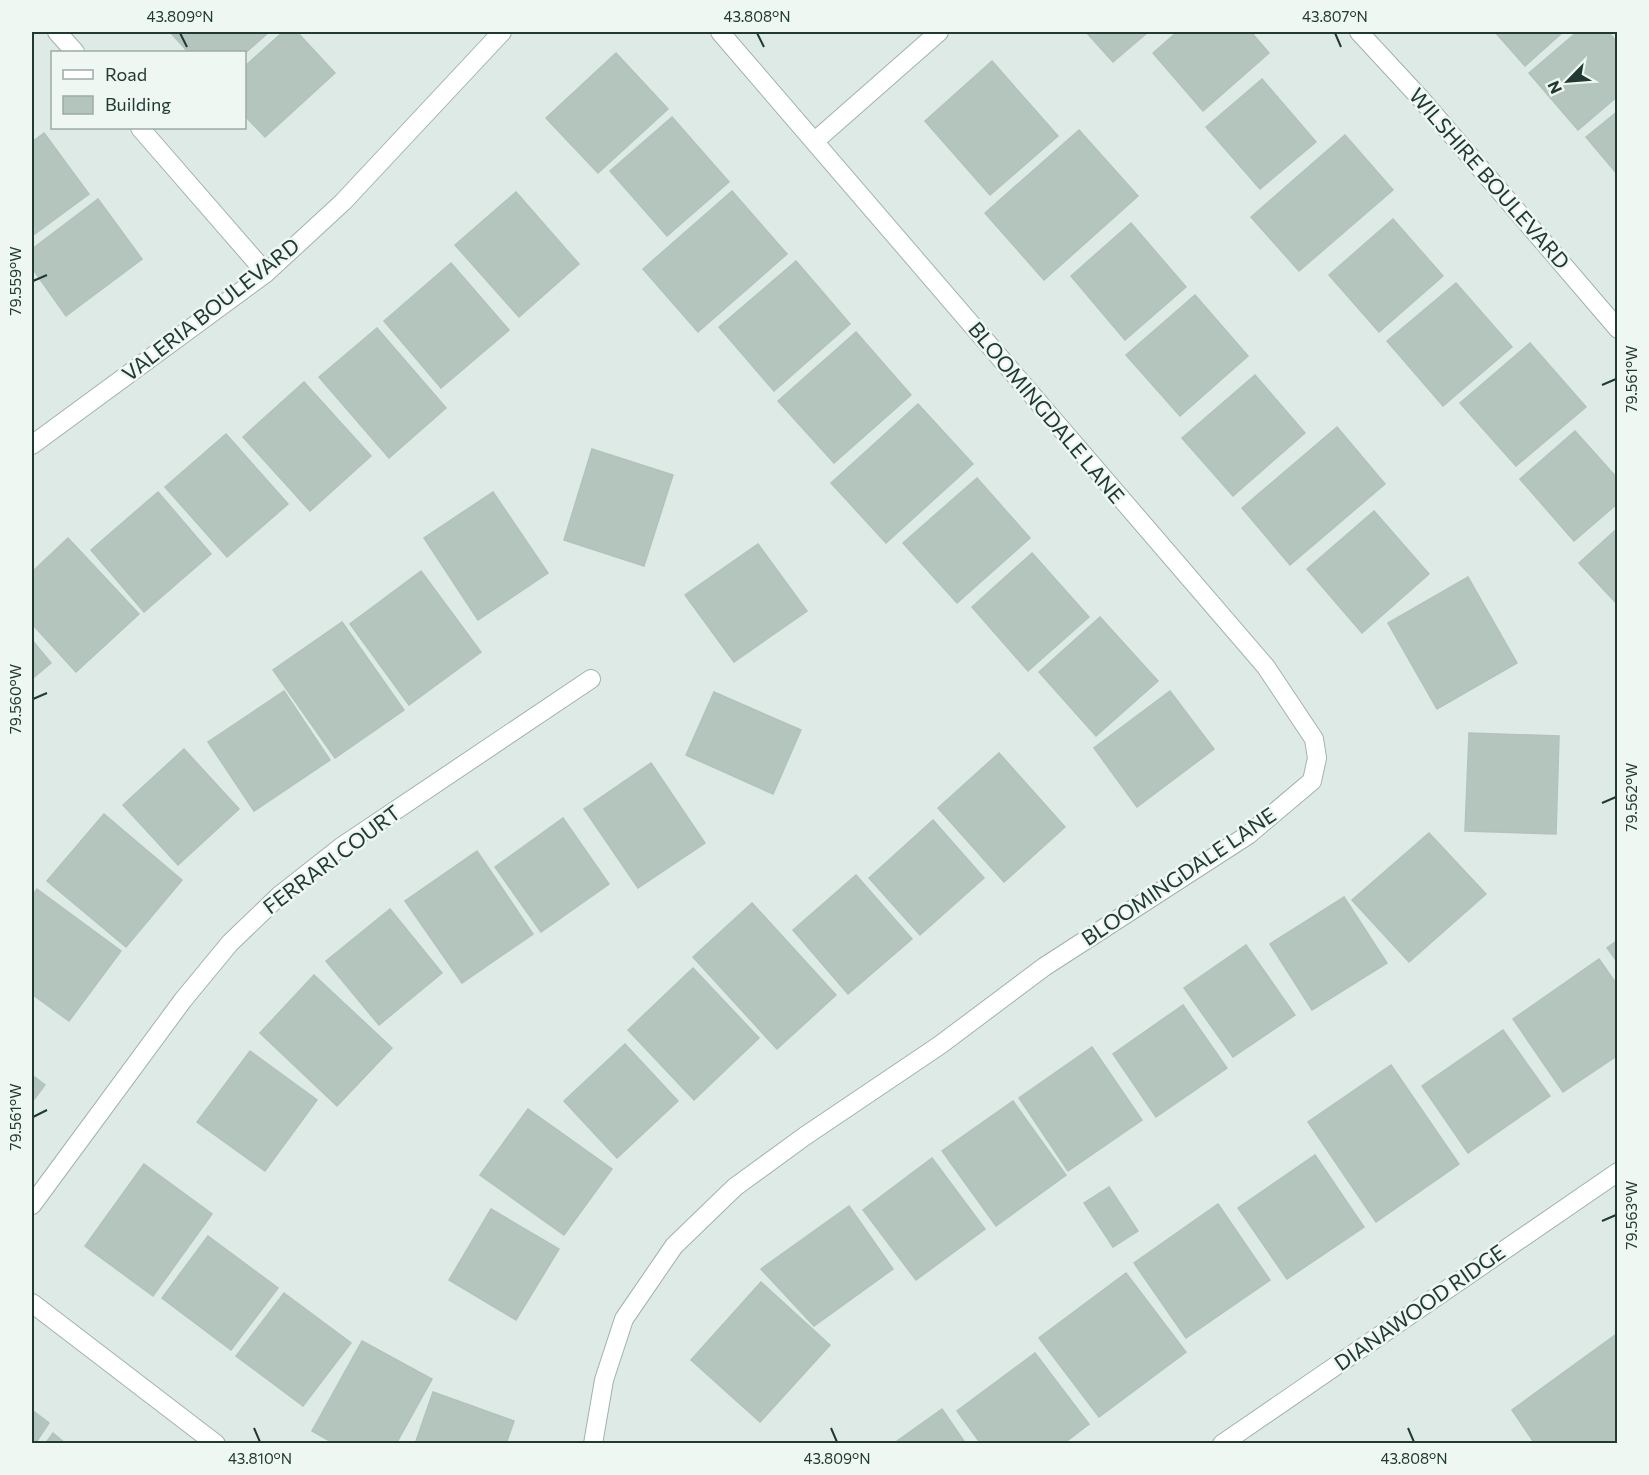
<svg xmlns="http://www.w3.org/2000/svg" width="1649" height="1475" font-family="Commissioner,sans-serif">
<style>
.building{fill:#b4c5be;stroke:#b1c3bc;stroke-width:1.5}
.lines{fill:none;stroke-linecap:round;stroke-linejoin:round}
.minor-casing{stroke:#a1b2ac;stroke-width:20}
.tertiary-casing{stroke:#a1b2ac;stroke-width:20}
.minor{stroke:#fff;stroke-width:18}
.tertiary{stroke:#fff;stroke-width:18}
.ticks{fill:none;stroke:#203a33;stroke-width:2}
.labels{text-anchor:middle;stroke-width:5;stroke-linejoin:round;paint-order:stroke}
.street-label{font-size:21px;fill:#203a33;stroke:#eff7f3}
.neatline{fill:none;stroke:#203a33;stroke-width:2}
.ticks-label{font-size:15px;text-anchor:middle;fill:#203a33}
</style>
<rect width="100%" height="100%" fill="#deeae5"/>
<path class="building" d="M170,32h99l-25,22 -56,-2z
M283,32h14l38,41 -70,64 -21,-22v-48z
M1086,32h62l-35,30z
M1177,32h74l18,21 -66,58 -50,-58z
M1495,32h68l-38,34z
M1577,32h31l10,11v53l-40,34 -49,-57z
M616,53l52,56 -70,64 -52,-55z
M992,61l66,75 -68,59 -65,-74z
M1262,79l54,63 -56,47 -54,-62z
M1618,111v64l-32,-38z
M672,117l57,65 -62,54 -57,-65z
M1079,130l59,66 -94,84 -59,-67z
M44,133l45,61 -57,42v-94z
M1345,135l48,55 -94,81 -48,-54z
M732,191l55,63 -89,78 -55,-63z
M516,192l63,72 -60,53 -64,-72z
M98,199l44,60 -76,57 -34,-48v-19z
M1393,219l50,57 -64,56 -50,-57z
M1131,223l55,64 -61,53 -54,-64z
M796,261l54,63 -76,67 -55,-64z
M451,263l58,67 -68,58 -57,-67z
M1456,283l56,64 -69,59 -56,-65z
M1195,295l53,61 -68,60 -54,-61z
M377,328l69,80 -57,50 -70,-81z
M856,332l55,63 -77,68 -56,-62z
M1530,343l56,64 -70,59 -56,-63z
M1255,375l50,58 -72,63 -51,-58z
M304,382l67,74 -61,55 -67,-74z
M918,404l55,60 -87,79 -55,-60z
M1337,427l48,57 -95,81 -48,-57z
M1575,431l43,48v24l-44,38 -54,-62z
M226,434l62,70 -61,53 -62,-70z
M592,449l81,26 -29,91 -80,-26z
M977,478l53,60 -73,65 -54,-60z
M158,492l53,62 -67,58 -53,-62z
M493,492l55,81 -70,47 -54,-82z
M1374,511l55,63 -67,59 -55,-64z
M1618,528v77l-39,-42z
M68,538l71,76 -63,58 -44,-48v-52z
M758,544l49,67 -73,51 -49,-67z
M1032,553l57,64 -61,54 -56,-64z
M421,571l60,81 -72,53 -59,-81z
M1468,577l49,86 -80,46 -49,-86z
M1100,617l58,64 -62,55 -57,-64z
M342,622l62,88 -69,48 -62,-88z
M32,640l19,23 -19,16z
M284,691l46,69 -76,51 -46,-69z
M1170,691l44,58 -77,58 -43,-59z
M714,692l87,38 -28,64 -87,-39z
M1469,733l90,3 -3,98 -91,-3z
M184,749l55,60 -61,56 -55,-60z
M999,753l66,74 -61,55 -66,-74z
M651,763l54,80 -67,45 -54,-79z
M104,814l78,66 -56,67 -79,-66z
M563,818l46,66 -68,48 -46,-65z
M933,820l51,58 -64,57 -51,-57z
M1429,833l57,61 -77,68 -57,-62z
M477,851l56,83 -71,49 -57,-82z
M856,875l56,64 -64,55 -55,-64z
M37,889l84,62 -52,70 -37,-27v-98z
M1344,897l43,66 -75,47 -42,-66z
M752,903l84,92 -59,54 -84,-92z
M390,909l52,64 -63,52 -53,-64z
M1618,940v23l-11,-15z
M1246,945l49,70 -62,42 -49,-69z
M1599,959l19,27v69l-55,37 -50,-73z
M693,968l66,70 -65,62 -66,-70z
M314,975l78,73 -55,58 -77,-73z
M1183,1005l44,63 -71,49 -43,-63z
M1503,1030l47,66 -82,57 -46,-67z
M625,1044l53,57 -61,57 -53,-57z
M1092,1047l50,73 -74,51 -49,-73z
M250,1051l67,49 -52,71 -68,-49z
M1391,1065l68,99 -83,58 -68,-100z
M32,1075l13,10 -13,17z
M1013,1101l53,74 -70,51 -54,-75z
M528,1109l84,60 -48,66 -84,-60z
M1315,1155l49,72 -77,52 -49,-71z
M932,1158l53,71 -69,51 -53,-70z
M144,1164l68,50 -59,82 -68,-50z
M1109,1187l29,44 -25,16 -29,-44z
M1218,1204l52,76 -84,58 -52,-75z
M849,1206l44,63 -79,57 -53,-57z
M491,1209l68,40 -43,71 -67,-40z
M208,1236l70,52 -47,62 -69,-52z
M1126,1273l60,79 -87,65 -60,-79z
M761,1282l69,63 -70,77 -69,-62z
M284,1293l67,50 -48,63 -67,-50z
M1618,1333v111h-83l-23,-34z
M362,1341l70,38 -36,65h-61l-23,-13z
M1035,1353l54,71 -26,20h-82l-24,-33z
M433,1392l81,29 -8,23h-91z
M942,1409l24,35h-73z
M32,1410l17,13 -14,21h-3z
M53,1433l13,11h-21z"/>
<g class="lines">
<g class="minor-casing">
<path id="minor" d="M57,32l18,20
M1359,32l62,67 197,230
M140,128l126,145
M815,141l124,-109
M32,1205l151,-205 47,-57 50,-48 61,-48 250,-168
M32,1303l184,141
M593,1444l11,-64 20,-61 50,-73 61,-59 70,-51 135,-91 104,-78 204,-132 64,-54 5,-23 -3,-19 -48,-72 -546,-635
M1222,1444l396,-272"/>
</g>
<g class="tertiary-casing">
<path id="tertiary" d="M32,445l234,-172 77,-71 159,-170"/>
</g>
<use href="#minor" class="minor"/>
<use href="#tertiary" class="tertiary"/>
</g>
<path class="ticks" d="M180,33l7,14M757,33l7,14M1335,33l6,14M33,281l14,-6M1602,385l14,-6M33,699l14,-6M1602,803l14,-6M33,1117l14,-7M1602,1221l14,-6M254,1428l6,14M831,1428l6,14M1408,1428l6,14"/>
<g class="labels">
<g class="street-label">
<text transform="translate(1489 179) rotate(49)" y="7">WILSHIRE BOULEVARD</text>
<text transform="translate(211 310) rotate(-38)" y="7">VALERIA BOULEVARD</text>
<text transform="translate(1046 413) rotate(50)" y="7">BLOOMINGDALE LANE</text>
<text transform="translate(332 860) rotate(-37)" y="7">FERRARI COURT</text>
<text transform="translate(1179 877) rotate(-34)" y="7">BLOOMINGDALE LANE</text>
<text transform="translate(1420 1308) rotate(-35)" y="7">DIANAWOOD RIDGE</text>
</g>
</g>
<rect width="1649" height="1475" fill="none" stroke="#eff7f3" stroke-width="66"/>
<rect x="51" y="51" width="195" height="78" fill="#eff7f3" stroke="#9caba6" stroke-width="1.5"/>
<rect x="63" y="70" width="30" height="9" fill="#ffffff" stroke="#9caba6" stroke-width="1.5"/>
<text x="105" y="81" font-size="18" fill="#203a33">Road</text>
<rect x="63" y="96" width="30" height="18" fill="#b4c5be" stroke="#9caba6" stroke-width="1.5"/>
<text x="105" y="111" font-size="18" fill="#203a33">Building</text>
<g transform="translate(1568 81) rotate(245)" stroke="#eff7f3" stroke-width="4.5" paint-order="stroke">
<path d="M0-4.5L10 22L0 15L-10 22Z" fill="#203a33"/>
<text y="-9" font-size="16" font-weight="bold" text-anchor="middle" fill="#203a33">N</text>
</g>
<rect x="33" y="33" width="1583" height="1409" class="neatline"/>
<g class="ticks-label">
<text x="180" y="22">43.809°N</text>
<text x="757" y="22">43.808°N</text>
<text x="1335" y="22">43.807°N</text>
<text transform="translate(16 281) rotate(-90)" y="5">79.559°W</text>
<text transform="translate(1632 379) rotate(-90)" y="5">79.561°W</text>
<text transform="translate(16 699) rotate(-90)" y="5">79.560°W</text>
<text transform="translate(1632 797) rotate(-90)" y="5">79.562°W</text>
<text transform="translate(16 1117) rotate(-90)" y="5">79.561°W</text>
<text transform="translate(1632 1215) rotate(-90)" y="5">79.563°W</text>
<text x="260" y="1464">43.810°N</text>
<text x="837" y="1464">43.809°N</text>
<text x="1414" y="1464">43.808°N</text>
</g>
</svg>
